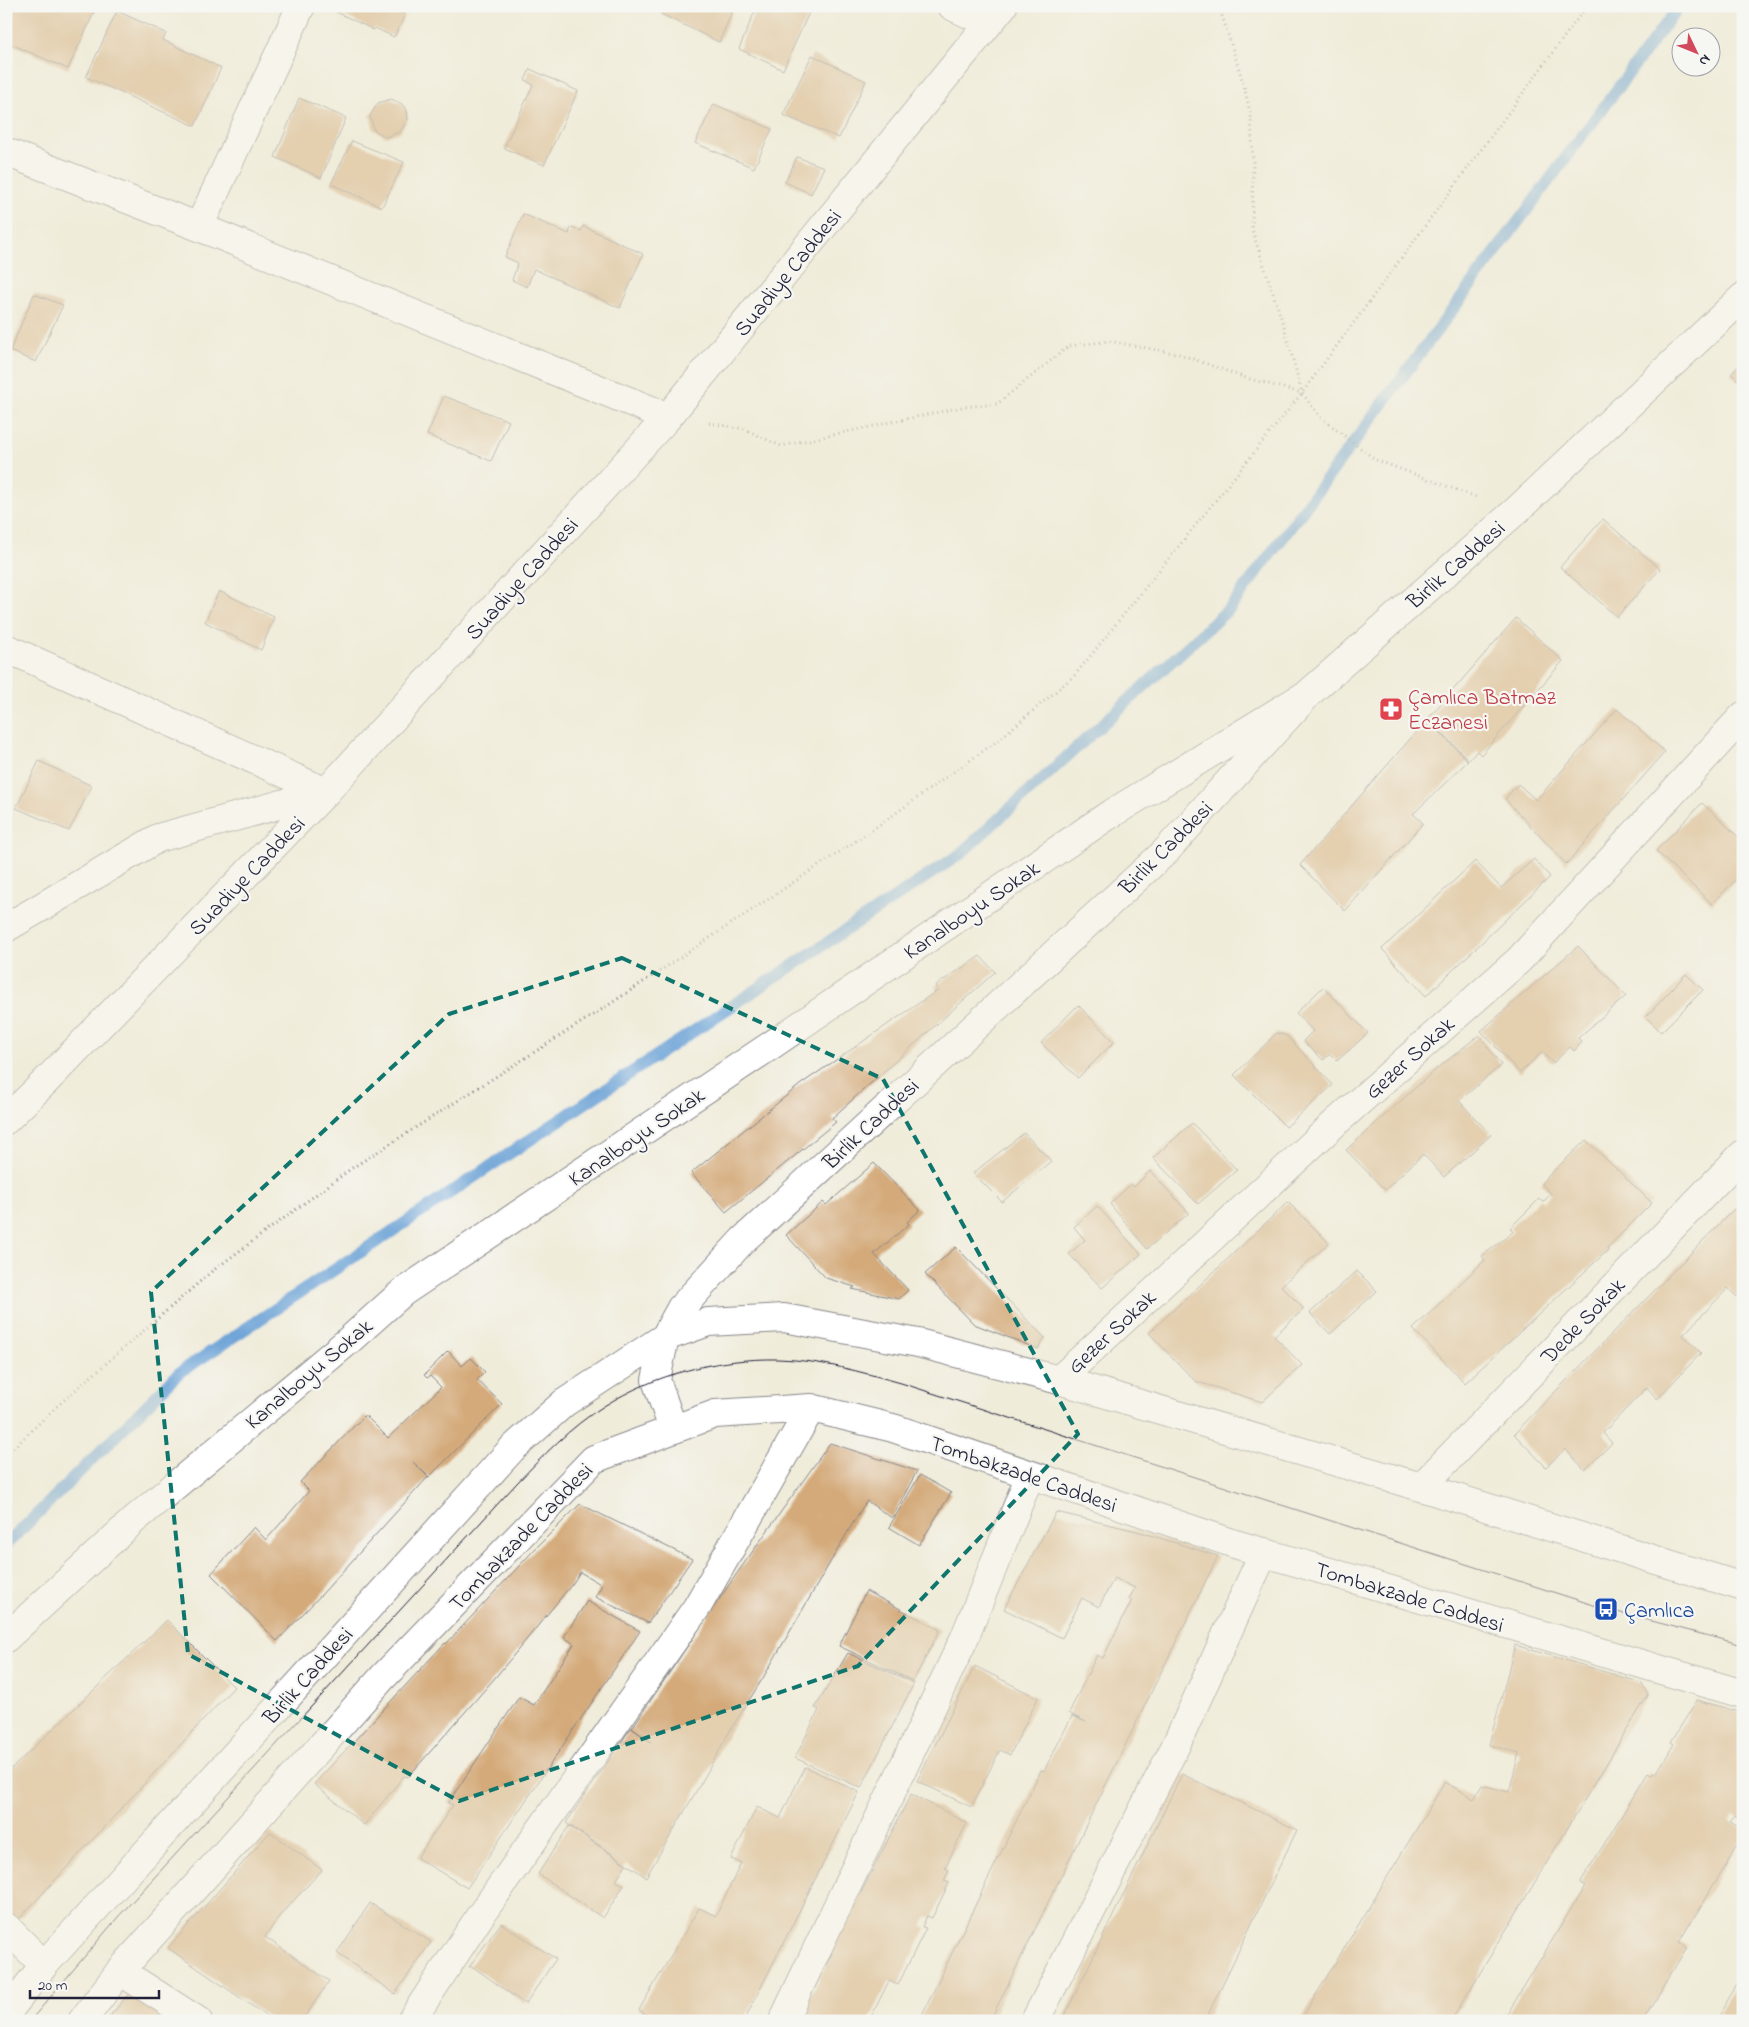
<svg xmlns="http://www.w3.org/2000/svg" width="1749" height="2027" font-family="'Indie Flower',sans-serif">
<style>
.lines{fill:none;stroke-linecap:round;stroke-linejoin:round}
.stream{stroke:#67a0d6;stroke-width:12}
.building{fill:#d4aa7a}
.street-casing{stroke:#89878a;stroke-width:30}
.secondary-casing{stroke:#89878a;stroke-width:30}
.path{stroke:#89878a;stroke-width:3;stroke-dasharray:1 4;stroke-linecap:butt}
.street{stroke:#fff;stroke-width:28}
.secondary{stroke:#fff;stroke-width:28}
.tram{stroke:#22223b;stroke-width:1}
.marked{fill:none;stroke:#0f766e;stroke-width:4;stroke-dasharray:10 6;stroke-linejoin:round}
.labels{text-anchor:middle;stroke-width:4.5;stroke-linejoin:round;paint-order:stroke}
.street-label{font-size:22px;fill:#22223b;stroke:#f6f6f2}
.health-label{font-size:22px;fill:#be3a42;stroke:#f6f6f2;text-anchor:start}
.transit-label{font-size:22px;fill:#164399;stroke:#f6f6f2;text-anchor:start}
</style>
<rect width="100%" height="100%" fill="#f6f6f2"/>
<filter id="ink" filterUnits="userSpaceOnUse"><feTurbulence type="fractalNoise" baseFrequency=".02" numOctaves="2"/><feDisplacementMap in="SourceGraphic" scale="10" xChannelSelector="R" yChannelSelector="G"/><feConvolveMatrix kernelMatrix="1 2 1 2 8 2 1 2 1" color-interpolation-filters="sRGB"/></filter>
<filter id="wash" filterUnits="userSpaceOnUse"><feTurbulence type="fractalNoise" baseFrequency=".0096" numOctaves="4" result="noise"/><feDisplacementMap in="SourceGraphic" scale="20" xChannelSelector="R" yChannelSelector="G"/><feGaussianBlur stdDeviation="1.12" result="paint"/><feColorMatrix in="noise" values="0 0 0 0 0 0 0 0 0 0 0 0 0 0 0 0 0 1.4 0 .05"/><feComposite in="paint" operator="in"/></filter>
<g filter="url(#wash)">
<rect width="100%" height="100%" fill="#f0ecda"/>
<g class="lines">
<path class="stream" d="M6,1545l173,-172 780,-518 272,-248 448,-601"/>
</g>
<g id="blocks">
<path class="building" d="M6,6h91l-29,63 -62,-27z
M332,6h55l18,9 -11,22 -19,-9 -1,2 -44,-21z
M665,6h70l-16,36 -58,-28z
M757,6h55l-29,64 -44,-21z
M117,11l49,22 -3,7 58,28 -26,58 -109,-49z
M812,55l54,26 -27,57 -56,-23z
M530,69l48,22 -34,74 -40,-17 29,-63 -8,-5z
M299,98l47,20 -25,60 -46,-21z
M391,99l11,5 5,7 1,8 -8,13 -14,5 -12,-7 -4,-14 8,-13z
M714,104l58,25 -18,39 -59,-25z
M352,141l52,21 -22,45 -51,-23z
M797,157l27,10 -13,27 -26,-12z
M523,214l46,20 2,-7 10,4 2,-5 60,28 -23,54 -86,-39 -7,18 -15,-7 6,-17 -13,-6z
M34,294l29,11 -27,57 -26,-11z
M1743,361v24l-12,-11z
M444,396l65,25 -18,40 -64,-26z
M1603,519l57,50 -43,48 -57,-50z
M219,591l55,26 -13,33 -56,-28z
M1516,618l47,43 -82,94 -4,-4 -8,9 -38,-37 37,38 -55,53 10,9 -78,88 -45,-46z
M1617,709l48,43 -99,112 -61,-65 13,-15 18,16z
M39,761l53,25 -23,45 -53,-23z
M1702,803l41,38v31l-31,32 -56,-53z
M1534,859l16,18 -124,119 -44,-47 93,-88 26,27z
M1578,946l48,50 -48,42 4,4 -8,9 -4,-4 -17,16 -11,-11 -22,21 -39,-42z
M980,956l15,16 -163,146 4,4 -110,90 -35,-39 110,-89 137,-94 -3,-4z
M1686,974l17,16 -42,42 -15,-15z
M1323,987l45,46 -31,28 -7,-7 -7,6 -20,-19 10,-10 -17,-18z
M1078,1005l36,37 -36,36 -37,-35z
M1277,1033l10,3 46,49 -47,42 -52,-52z
M1479,1035l22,30 -42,36 32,34 -47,42 -21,-23 -38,36 -39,-40 87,-78z
M1192,1123l45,47 -39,34 -45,-46z
M1024,1133l27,28 -49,41 -29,-29z
M1586,1140l66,63 -45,45 1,2 -143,133 -52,-54 72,-69 -3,-4 31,-24 -3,-4 29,-29 4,3 8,-8 -10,-11z
M874,1163l46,47 -13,12 2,2 -35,30 34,36 -9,9 -47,-10 3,-2 -29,-9 -40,-43 37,-33 3,3z
M1150,1171l39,42 -42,36 -37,-45 21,-20 3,3z
M1288,1202l41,41 -48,43 23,23 -30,27 28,29 -40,37 -67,-21 -46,-48z
M1097,1206l44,48 -39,34 -33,-34 16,-14 -11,-13z
M1736,1207l7,6v79l-6,5 -9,-9 -45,47 18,18 -44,46 -10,-12 -44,46 9,10 -27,27 -20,-21 -19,18 -32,-33z
M956,1247l89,91 -7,11 -64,-25 -49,-50z
M1357,1271l20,20 -47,43 -20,-21z
M448,1351l14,15 9,-8 14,14 -8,8 25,24 -73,73 -16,-15 15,15 -106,117 -45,47 -66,-67 43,-47 12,13 43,-49 -9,-9 65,-67 23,23 53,-51 -11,-11 -3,2 -3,-3z
M830,1443l87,28 -25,47 -25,-17 -7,10 -97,167 -32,51 -27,49 -58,99 -80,-54 65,-95 20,14 -19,-14 101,-149z
M920,1475l31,18 -32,52 -30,-18z
M580,1504l112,55 -44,64 -53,-26 7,-12 -22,-13 -7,11 -79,96 -86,98 -4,-1 -40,49 -50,-41 131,-141 1,1 88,-94z
M1056,1512l81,19 81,25 -228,465h-71l122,-251 3,1 28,-55 14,6 -17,-9 28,-58 6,3 29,-58 -3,-1 6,-11 -21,-10 -15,29 -17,-9 -20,40 -58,-29z
M866,1591l74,39 -27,51 -74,-35z
M587,1601l53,30 -173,257 -50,-30 36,-53 -5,-2 71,-106 15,8 40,-61 -10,-7z
M167,1620l67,67 -217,234 -11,-10v-137z
M1515,1645l127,38 6,12 -197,326h-151l145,-239 29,17 8,-14 27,7 10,-39 -30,-8z
M848,1653l66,30 -53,105 -66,-30 24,-48 -4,-2z
M975,1666l63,32 -28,57 -10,-5 -29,57 -54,-26z
M1697,1700l46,13v108l-8,-5 -5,6 13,8v6l-64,106 8,5 -42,70 -2,4h-140l82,-135 -5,-3 68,-110 3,2 3,-2 2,1 18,-30 -3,-2z
M805,1767l54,25 -115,229h-92l1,-3 -14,-8 60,-102 17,8 25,-53 -10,-4 26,-52 23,11z
M1182,1774l115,56 -71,147 -21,44h-143z
M911,1794l56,29 -22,45 4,2 -5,11 5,2 -17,35 -5,-2 -5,11 4,1 -28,57 -9,-4 -20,40h-71l34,-68 -4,-2 30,-57 2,1z
M569,1826l57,38 -10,17 8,4 -21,33 -65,-44z
M270,1832l52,38 -42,45 -15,22 64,44 -27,40h-28l-106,-73z
M370,1903l61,39 -36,52 -58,-41z
M501,1923l55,36 -31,45 -52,-37h-4z
M1739,1980l4,2v39h-29z
M138,1983l53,38h-85z"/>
</g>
</g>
<g filter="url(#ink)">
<use href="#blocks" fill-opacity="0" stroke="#89878a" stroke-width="1"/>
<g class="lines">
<g class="street-casing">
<path id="street" d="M952,6l36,17
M6,152l193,75 469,190
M199,227l102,-221
M6,648l320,144 -168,46 -152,90
M1059,1380l275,-256 185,-164 224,-244
M1421,1487l322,-333
M6,1638l129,-119 212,-177 56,-50 370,-248 333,-227 193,-118
M6,1927l38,38
M120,1971l78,50
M411,2021l69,-105 217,-309 114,-199
M783,2021l181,-382 66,-164
M1035,2021l141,-276 88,-193"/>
</g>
<g class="secondary-casing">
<path id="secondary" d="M6,1120l38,-37 282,-291 342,-375 335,-411
M673,1429l-17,-49 9,-43 16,-29 62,-68 422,-388 144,-159 209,-184 225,-212
M6,2014l38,-49 468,-516 52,-46 101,-66 43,-15 76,-4 134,25 141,37 362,107 322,100
M82,2021l38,-50 263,-294 211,-218 121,-45 96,-6 82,20 342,116 508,150"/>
</g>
<path class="path" d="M1219,6l24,76 8,34 2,47 -1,67 32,96 18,67 19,25 55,42 100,37
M709,423l35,6 37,17 181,-39 35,-3 72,-58 40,-5 70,13 67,24 56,15
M6,1455l49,-47 156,-136 141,-104 252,-160 261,-173 131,-93 79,-67 227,-282 285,-387"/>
<use href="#street" class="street"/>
<use href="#secondary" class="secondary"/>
<path class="tram" d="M30,2021l88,-104 398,-433c27,-28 54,-57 88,-78 51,-32 114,-48 174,-47 42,1 83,13 123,24l705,226 137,36"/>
</g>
</g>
<path d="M0 0H1749V2027H0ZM622,958l261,121 195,355 -220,232 -399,135 -271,-147 -37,-362 298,-278z" fill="#f0ecda" fill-opacity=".55" fill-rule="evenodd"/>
<path class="marked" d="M622,958l261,121 195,355 -220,232 -399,135 -271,-147 -37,-362 298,-278z"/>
<defs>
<g id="pharmacy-square" transform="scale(1.25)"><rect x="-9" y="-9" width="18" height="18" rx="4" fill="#e0444e" stroke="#f6f6f2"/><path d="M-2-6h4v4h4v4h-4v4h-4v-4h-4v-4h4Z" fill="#fff"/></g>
<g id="bus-square" transform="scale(1.25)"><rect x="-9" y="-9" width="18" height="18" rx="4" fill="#1a4fb4" stroke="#f6f6f2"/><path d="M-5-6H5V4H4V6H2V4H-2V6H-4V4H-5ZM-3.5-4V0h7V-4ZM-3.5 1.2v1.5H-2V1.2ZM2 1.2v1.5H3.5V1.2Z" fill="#fff"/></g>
</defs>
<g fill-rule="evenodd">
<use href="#pharmacy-square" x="1391" y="709"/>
<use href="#bus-square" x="1606" y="1609"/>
</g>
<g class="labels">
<g class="street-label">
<text transform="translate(787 272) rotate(-51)" y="8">Suadiye Caddesi</text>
<text transform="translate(1455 564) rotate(-41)" y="8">Birlik Caddesi</text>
<text transform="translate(521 578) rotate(-48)" y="8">Suadiye Caddesi</text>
<text transform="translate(1165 847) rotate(-45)" y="8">Birlik Caddesi</text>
<text transform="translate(246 875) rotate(-46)" y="8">Suadiye Caddesi</text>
<text transform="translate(971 909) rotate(-34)" y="8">Kanalboyu Sokak</text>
<text transform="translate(1409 1057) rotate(-42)" y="8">Gezer Sokak</text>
<text transform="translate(870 1123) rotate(-43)" y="8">Birlik Caddesi</text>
<text transform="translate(636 1136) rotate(-34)" y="8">Kanalboyu Sokak</text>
<text transform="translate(1582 1320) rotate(-46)" y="8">Dede Sokak</text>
<text transform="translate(1111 1331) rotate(-43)" y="8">Gezer Sokak</text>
<text transform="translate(308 1373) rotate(-40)" y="8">Kanalboyu Sokak</text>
<text transform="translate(1024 1473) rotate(19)" y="8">Tombakzade Caddesi</text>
<text transform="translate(520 1536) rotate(-46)" y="8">Tombakzade Caddesi</text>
<text transform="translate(1410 1596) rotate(17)" y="8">Tombakzade Caddesi</text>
<text transform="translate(307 1675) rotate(-48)" y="8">Birlik Caddesi</text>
</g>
<g class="health-label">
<text x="1408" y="704">Çamlıca Batmaz<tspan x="1408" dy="25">Eczanesi</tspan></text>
</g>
<g class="transit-label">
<text x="1624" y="1617">Çamlıca</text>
</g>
</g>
<rect width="1749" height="2027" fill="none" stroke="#f6f6f2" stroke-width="25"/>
<g transform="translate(1696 52) rotate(133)"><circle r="24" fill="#f6f6f2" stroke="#a1a1a9"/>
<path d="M0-4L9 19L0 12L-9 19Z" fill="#d1495b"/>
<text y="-8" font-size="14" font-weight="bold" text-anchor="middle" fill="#22223b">N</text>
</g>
<path d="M30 1990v8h129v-8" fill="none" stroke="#22223b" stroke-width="2.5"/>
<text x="38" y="1990" font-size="15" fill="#22223b" stroke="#f6f6f2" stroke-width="4" paint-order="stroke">20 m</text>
</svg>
